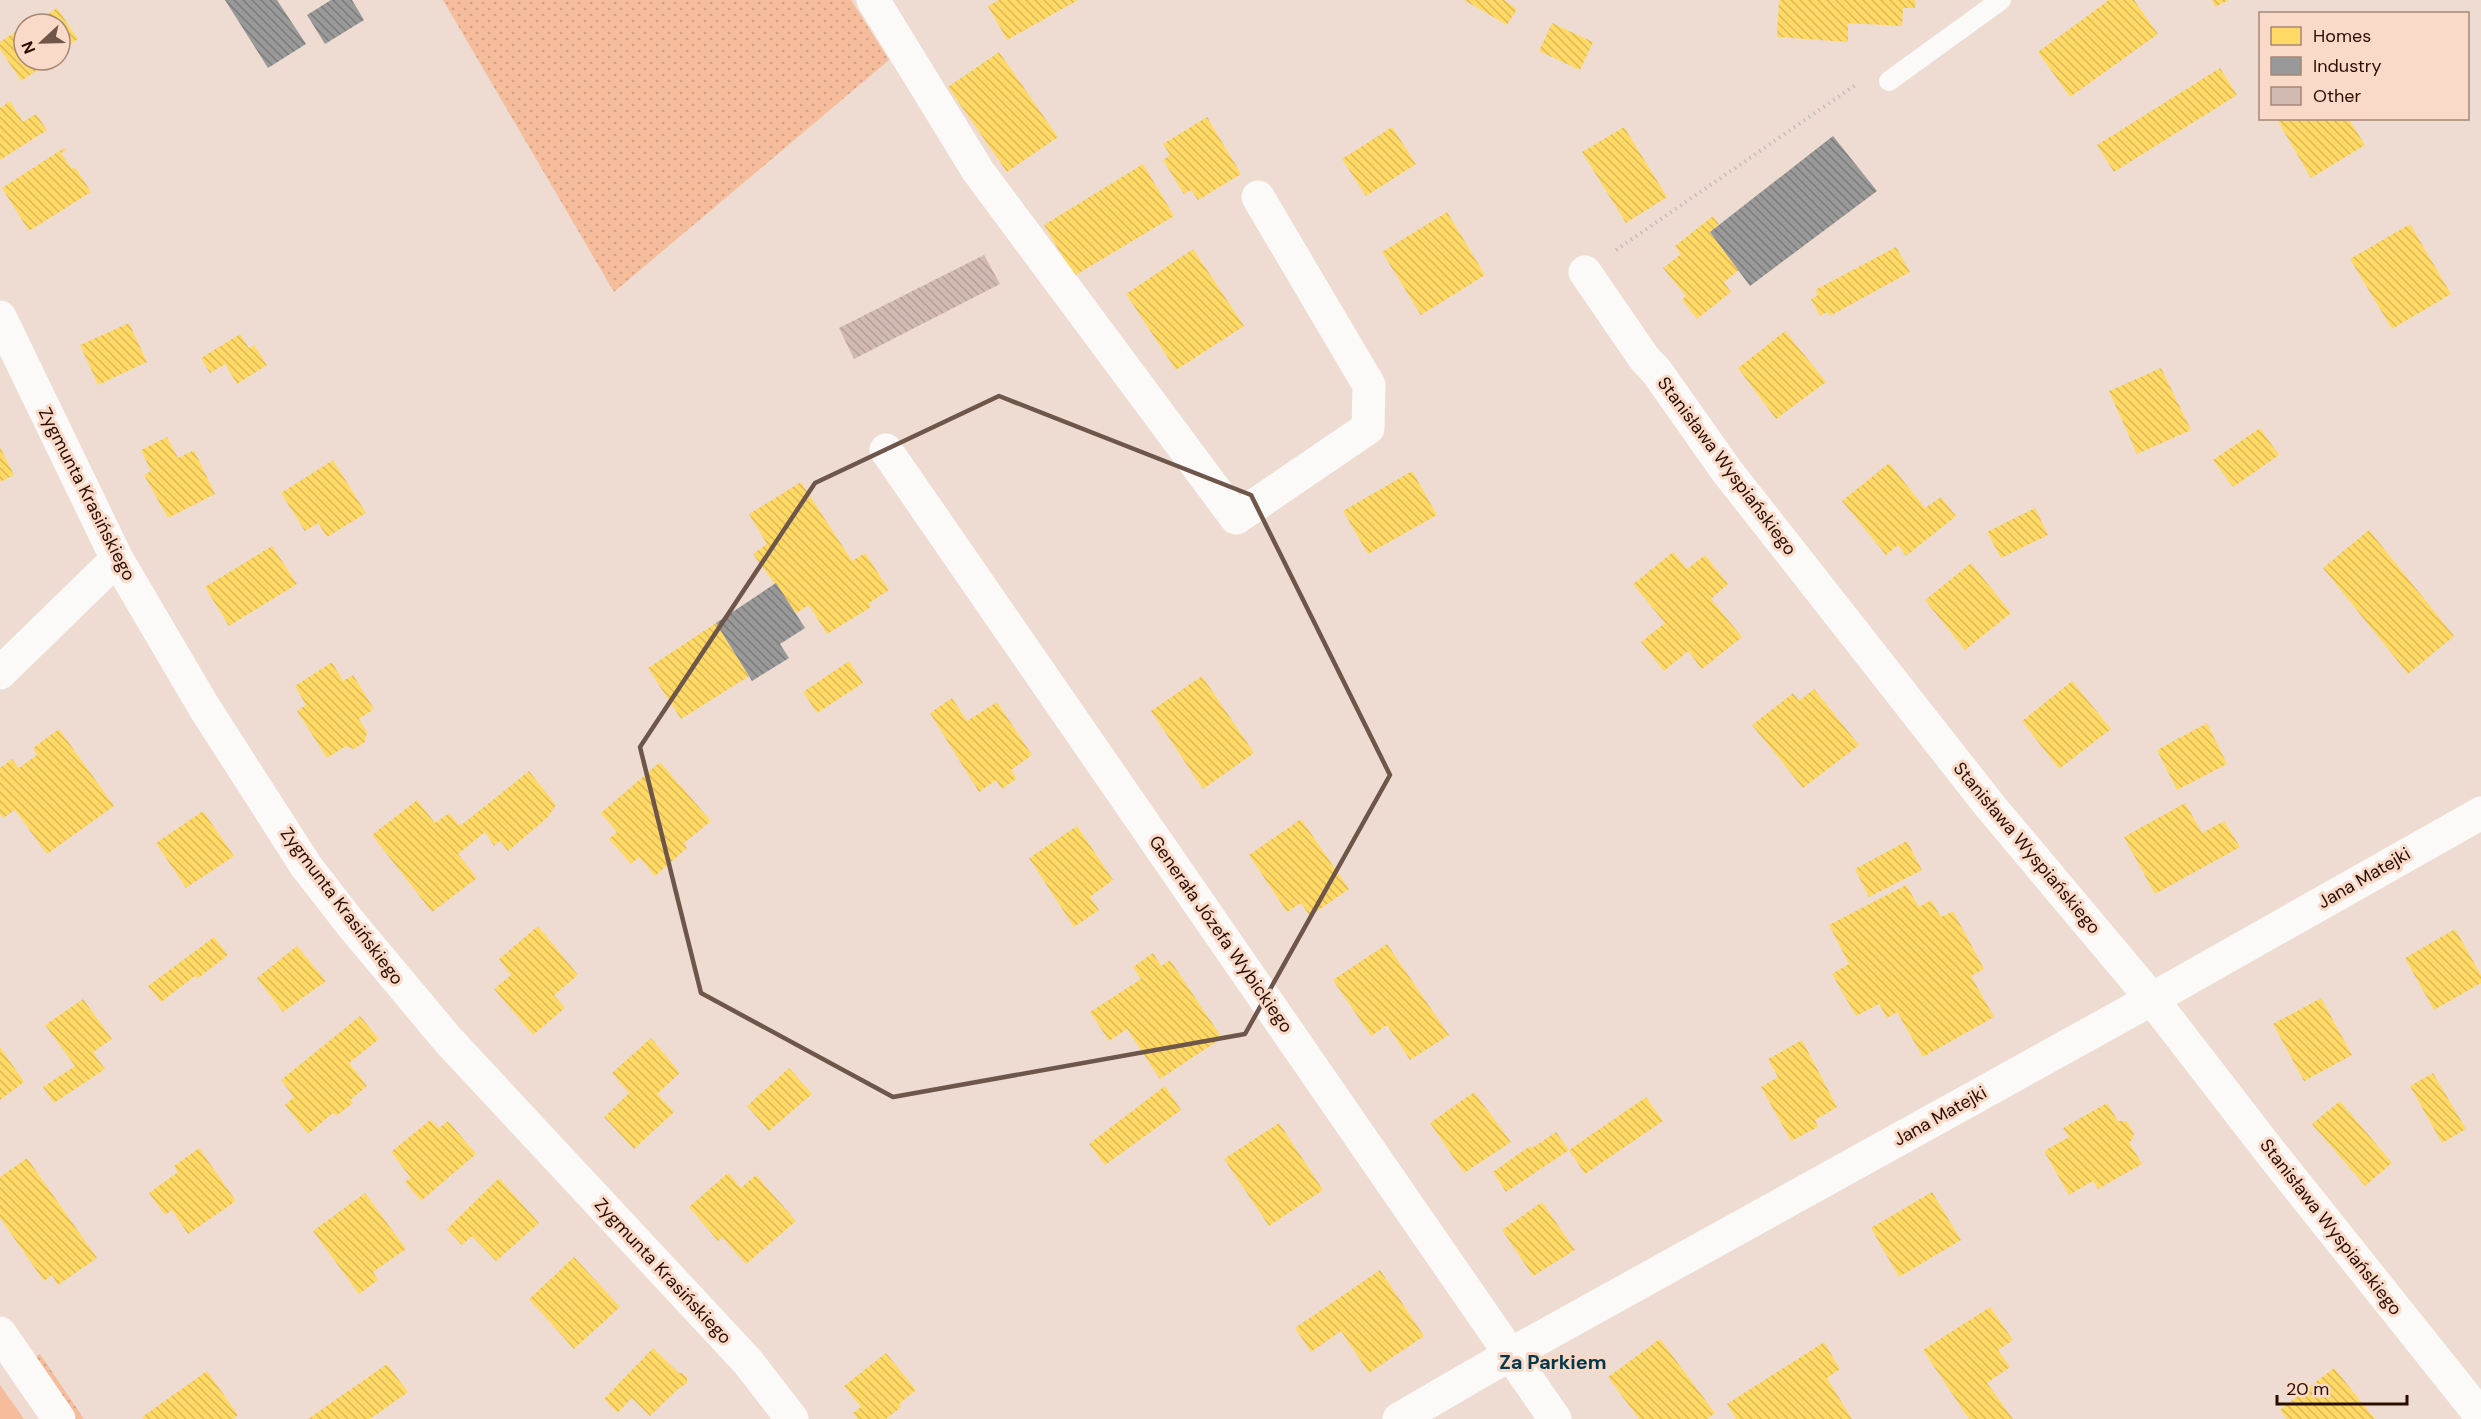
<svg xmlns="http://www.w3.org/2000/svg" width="2481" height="1419" font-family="'DM Sans',sans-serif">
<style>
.grass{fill:url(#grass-dots)}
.green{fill:#f5bd9c}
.homes{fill:url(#homes-back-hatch)}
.industry{fill:url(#industry-back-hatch)}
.building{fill:url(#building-back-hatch)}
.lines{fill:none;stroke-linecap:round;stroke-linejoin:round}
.path{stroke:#c6beb8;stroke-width:4;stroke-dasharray:1.5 4.5;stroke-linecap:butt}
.lane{stroke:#fcfaf8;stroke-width:20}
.street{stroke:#fcfaf8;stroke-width:33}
.marked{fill:none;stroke:#6e564a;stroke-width:4.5;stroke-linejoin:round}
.labels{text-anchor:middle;stroke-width:6;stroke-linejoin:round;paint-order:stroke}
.street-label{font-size:18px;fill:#290e00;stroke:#f9d9c7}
.neighbourhood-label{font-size:20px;font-weight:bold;fill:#05374b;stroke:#f9d9c7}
</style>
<defs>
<pattern id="grass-dots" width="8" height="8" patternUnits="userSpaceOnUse" patternTransform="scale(1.5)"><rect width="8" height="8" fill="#f5bd9c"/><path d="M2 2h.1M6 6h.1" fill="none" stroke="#d2a185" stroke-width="1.8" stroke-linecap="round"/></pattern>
<pattern id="homes-back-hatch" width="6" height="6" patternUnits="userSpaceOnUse" patternTransform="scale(1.5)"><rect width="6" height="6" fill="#ffd966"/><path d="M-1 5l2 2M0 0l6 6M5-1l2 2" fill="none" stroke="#dbb957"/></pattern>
<pattern id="industry-back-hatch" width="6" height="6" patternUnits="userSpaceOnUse" patternTransform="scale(1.5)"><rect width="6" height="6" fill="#999"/><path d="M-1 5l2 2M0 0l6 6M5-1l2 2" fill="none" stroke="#7d7b7a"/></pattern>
<pattern id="building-back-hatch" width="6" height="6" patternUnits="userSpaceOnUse" patternTransform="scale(1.5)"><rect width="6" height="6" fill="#d2bab3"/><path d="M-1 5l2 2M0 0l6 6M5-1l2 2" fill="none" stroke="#b49f98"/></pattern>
</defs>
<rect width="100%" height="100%" fill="#eedcd2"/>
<path class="grass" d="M443,0h408l38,60 -275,232z
M40,1354l44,65h-11l-41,-60z"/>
<path class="green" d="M0,1385l24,34h-24z"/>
<path class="homes" d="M999,0h79l-71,40 -19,-34z
M1464,0h40l13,9 -10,16z
M1779,0h136v8h-12l-1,18 -54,-3v19l-71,-5z
M2109,0h25l24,34 -88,63 -32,-45z
M2212,0h17l-14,7z
M57,8l21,31 -18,12v-27h-32l5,-3 1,2z
M1552,23l41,19 -13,28 -41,-19z
M24,26v34h29l-32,21 -21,-32v-7z
M999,52l59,85 -51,35 -59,-85z
M2220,68l17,27 -123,77 -17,-27z
M10,101l13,21 13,-8 11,16 -47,30v-52z
M1207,117l34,57 -43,26 -7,-10 -7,4 -21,-34 7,-5 -7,-11z
M2276,118h72l17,27 -54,33z
M1392,127l24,37 -50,32 -24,-37z
M1624,127l43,70 -41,26 -44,-71z
M64,148l2,2 -5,3 11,16 3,-2 16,25 -62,39 -27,-43z
M1143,164l31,52 -100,60 -30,-51z
M1447,212l38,63 -64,40 -39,-63z
M1713,216l6,8 -9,8 29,38 -15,12 7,10 -34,27 -15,-19 4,-4 -23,-28 18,-14 -6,-8z
M2410,224l41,70 -59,35 -42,-70z
M1896,247l14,25 -80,44 -3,-4 -7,4 -9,-17 7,-4 -3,-5z
M1193,249l51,77 -68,44 -50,-76z
M129,323l18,39 -49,23 -18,-40z
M1785,331l41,51 -50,37 -38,-51z
M240,334l9,14 5,-3 13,20 -30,19 -12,-20 -15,9 -9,-15z
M2161,368l30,62 -54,24 -28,-63z
M2260,428l19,27 -46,32 -20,-27z
M167,437l11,21 16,-8 21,44 -47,24 -24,-43 7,-4 -10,-21z
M0,447l14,28 -14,7z
M333,460l33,53 -39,24 -9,-14 -13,8 -24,-38z
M1889,463l36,45 16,-11 15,19 -50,40 -8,-11 -12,10 -44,-54z
M1412,471l25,44 -69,39 -25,-43z
M801,482l51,79 13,-8 24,37 -20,13 2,4 -44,27 -18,-29 -13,8 -43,-59 14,-10 -18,-30z
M2035,508l13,27 -47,23 -14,-26z
M2369,530l85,106 -46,38 -85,-106z
M272,546l25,38 -68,42 -24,-39z
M1673,552l14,17 18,-14 23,29 -17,15 31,38 -40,32 -14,-18 -24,20 -23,-29 24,-19 -32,-39z
M1971,563l40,50 -46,37 -40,-50z
M716,623l33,53 -68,43 -33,-51z
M849,661l14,22 -46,30 -14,-21z
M332,662l11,19 10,-6 21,34 -15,10 8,13 -2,10 -11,7 -8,-3 -19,12 -30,-47 9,-6 -11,-19z
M1202,676l52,77 -51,36 -52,-78z
M2072,681l39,48 -52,40 -37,-48z
M1814,689l45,56 -56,43 -51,-63 41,-32 6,8z
M952,698l15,23 30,-19 35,53 -21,15 6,8 -15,11 -6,-9 -17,12 -49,-79z
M2207,723l20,41 -50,26 -20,-40z
M59,729l55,77 -67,48 -32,-44 -12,8 -3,-4v-46l12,-9 7,9 18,-13 -4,-7z
M660,762l51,59 -27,22 3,5 -32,28 -16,-19 -8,7 -22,-25 8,-7 -16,-19z
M529,771l27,34 -8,12 -40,34 -8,-10 -6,5 -9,-14 -27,22 19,24 -45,34 -60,-77 45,-35 18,23 14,-10 11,13z
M2185,803l17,30 22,-12 16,26 -85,47 -31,-57z
M203,811l31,45 -48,32 -30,-45z
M1301,819l48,70 -39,27 -9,-13 -14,9 -38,-57z
M1077,826l36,54 -23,17 9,13 -25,17 -45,-69z
M1907,841l15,29 -53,27 -14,-28z
M1906,885l13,22 12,-7 10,17 12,-6 31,58 -13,7 23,41 -71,40 -26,-45 -10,6 -8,-14 -23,12 -24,-42 17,-10 -20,-39z
M538,926l40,49 -24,20 11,13 -32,27 -39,-46 17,-14 -12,-16z
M2455,929l26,46v8l-47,27 -29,-52z
M214,937l14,18 -31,24 -2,-3 -34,26 -13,-16z
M1387,944l62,91 -39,25 -23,-35 -16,11 -38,-56z
M297,946l29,35 -43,31 -26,-34z
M1153,953l8,13 9,-6 52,78 -62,41 -33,-50 -18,12 -19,-29 51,-33 -8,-12z
M2321,998l31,57 -48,26 -31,-57z
M83,999l29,40 -19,13 12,17 -51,34 -11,-16 32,-21 -30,-41z
M360,1016l19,23 -30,24 18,23 -17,14 3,3 -17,13 -3,-3 -25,21 -23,-29 9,-8 -13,-17z
M651,1038l29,35 -23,21 17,18 -40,37 -30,-32 25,-24 -17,-20z
M1802,1040l35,67 -22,13 3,7 -27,14 -30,-54 17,-10 -10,-18z
M0,1047l24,35 -24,18z
M789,1068l23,26 -43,37 -22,-25z
M2433,1073l33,56 -24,14 -32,-57z
M1165,1086l16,24 -76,55 -16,-21z
M1474,1092l37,50 -47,31 -34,-50z
M1646,1097l17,24 -78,53 -16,-24z
M2340,1101l52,62 -27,23 -53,-62z
M2107,1103l11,18h9l7,13 -2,6 -3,2 13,22 -44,25 -5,-8 -24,14 -25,-44 25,-14 -6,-9z
M430,1120l9,8 9,-7 28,33 -55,47 -16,-19 6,-4 -20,-26z
M1279,1123l44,67 -54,36 -45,-67z
M1556,1132l13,18 -63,42 -13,-20 37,-26 2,2z
M199,1148l37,53 -48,33 -16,-24 -7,5 -16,-22 29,-21 -4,-6z
M27,1158l70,100 -39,27 -6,-10 -8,6 -44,-63v-41z
M728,1173l13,15 15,-13 40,46 -50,43 -24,-27 -4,4 -29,-34z
M499,1178l40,45 -43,38 -24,-25 -10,9 -15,-16z
M1932,1192l29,48 -62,37 -28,-49z
M365,1193l41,56 -33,23 5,8 -19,14 -46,-63z
M1542,1202l33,48 -42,26 -31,-46z
M574,1257l46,50 -46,42 -45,-50z
M1380,1270l44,66 -55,37 -28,-42 -30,21 -16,-24z
M1990,1307l23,33 -15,10 12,17 -23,16 26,36h-44l-46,-69z
M1660,1339l55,74 -8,6h-68l-31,-42z
M1824,1342l16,27 -13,9 25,41h-116l-9,-15z
M653,1348l26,25h3l5,4v6l-9,6 -28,27 -18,-18 -15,15 -13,-14z
M886,1353l30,37 -17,14 2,3 -15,12h-28l-5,-6 8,-6 -17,-21z
M387,1364l21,28 -38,27h-62z
M2334,1368l41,51h-88l-7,-9z
M207,1371l31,44 -5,4h-89l-2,-2z"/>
<path class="industry" d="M225,0h52l29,44 -38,24z
M331,0h21l12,20 -39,24 -18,-29z
M1833,136l44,55 -127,95 -40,-54z
M776,583l29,45 -25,16 9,14 -37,23 -36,-58z"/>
<path class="building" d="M984,255l16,29 -146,75 -15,-31z"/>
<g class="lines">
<path class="path" d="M1616,250l241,-166"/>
<path class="lane" d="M1889,81l112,-81"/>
<path class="street" d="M873,0l105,171 258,347 132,-90 1,-43 -111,-188
M1585,272l59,86 13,14 69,98 59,75 205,261 162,193 119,154 210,263
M0,317l117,242 87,148 102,159 45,58 97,116 300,322 44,57
M886,450l669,969
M0,673l117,-114
M0,1333l59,86
M1399,1419l112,-65 641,-355 329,-186"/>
</g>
<path class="marked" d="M999,396l252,99 139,280 -145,259 -352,63 -192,-104 -61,-246 175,-264z"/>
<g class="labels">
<g class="street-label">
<text transform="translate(1727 466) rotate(53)" y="6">Stanisława Wyspiańskiego</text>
<text transform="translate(87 494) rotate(63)" y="6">Zygmunta Krasińskiego</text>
<text transform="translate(2027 848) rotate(50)" y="6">Stanisława Wyspiańskiego</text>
<text transform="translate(2364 878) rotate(-30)" y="6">Jana Matejki</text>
<text transform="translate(342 906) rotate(53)" y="6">Zygmunta Krasińskiego</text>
<text transform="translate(1221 934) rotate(55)" y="6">Generała Józefa Wybickiego</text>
<text transform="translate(1940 1116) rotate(-29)" y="6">Jana Matejki</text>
<text transform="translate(2331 1227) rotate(52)" y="6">Stanisława Wyspiańskiego</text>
<text transform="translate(663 1271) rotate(47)" y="6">Zygmunta Krasińskiego</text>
</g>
<g class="neighbourhood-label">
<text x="1553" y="1369">Za Parkiem</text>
</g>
</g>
<rect x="2259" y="12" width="210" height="108" fill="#f9d9c7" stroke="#a68877" stroke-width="1.5"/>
<rect x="2271" y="27" width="30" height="18" fill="#ffd966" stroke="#a68877" stroke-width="1.5"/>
<text x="2313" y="42" font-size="18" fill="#290e00">Homes</text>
<rect x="2271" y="57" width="30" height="18" fill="#999999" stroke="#a68877" stroke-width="1.5"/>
<text x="2313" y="72" font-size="18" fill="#290e00">Industry</text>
<rect x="2271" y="87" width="30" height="18" fill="#d2bab3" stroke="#a68877" stroke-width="1.5"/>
<text x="2313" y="102" font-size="18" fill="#290e00">Other</text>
<g transform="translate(42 42) rotate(248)"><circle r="28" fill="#f9d9c7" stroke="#a68877" stroke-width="1.5"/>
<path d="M0-4.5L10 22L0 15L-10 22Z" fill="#6e564a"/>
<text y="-9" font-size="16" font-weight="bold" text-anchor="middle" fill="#290e00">N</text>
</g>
<path d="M2277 1395v9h130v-9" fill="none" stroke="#290e00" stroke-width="3"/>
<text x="2286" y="1395" font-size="18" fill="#290e00" stroke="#f9d9c7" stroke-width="4.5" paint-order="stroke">20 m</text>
</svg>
